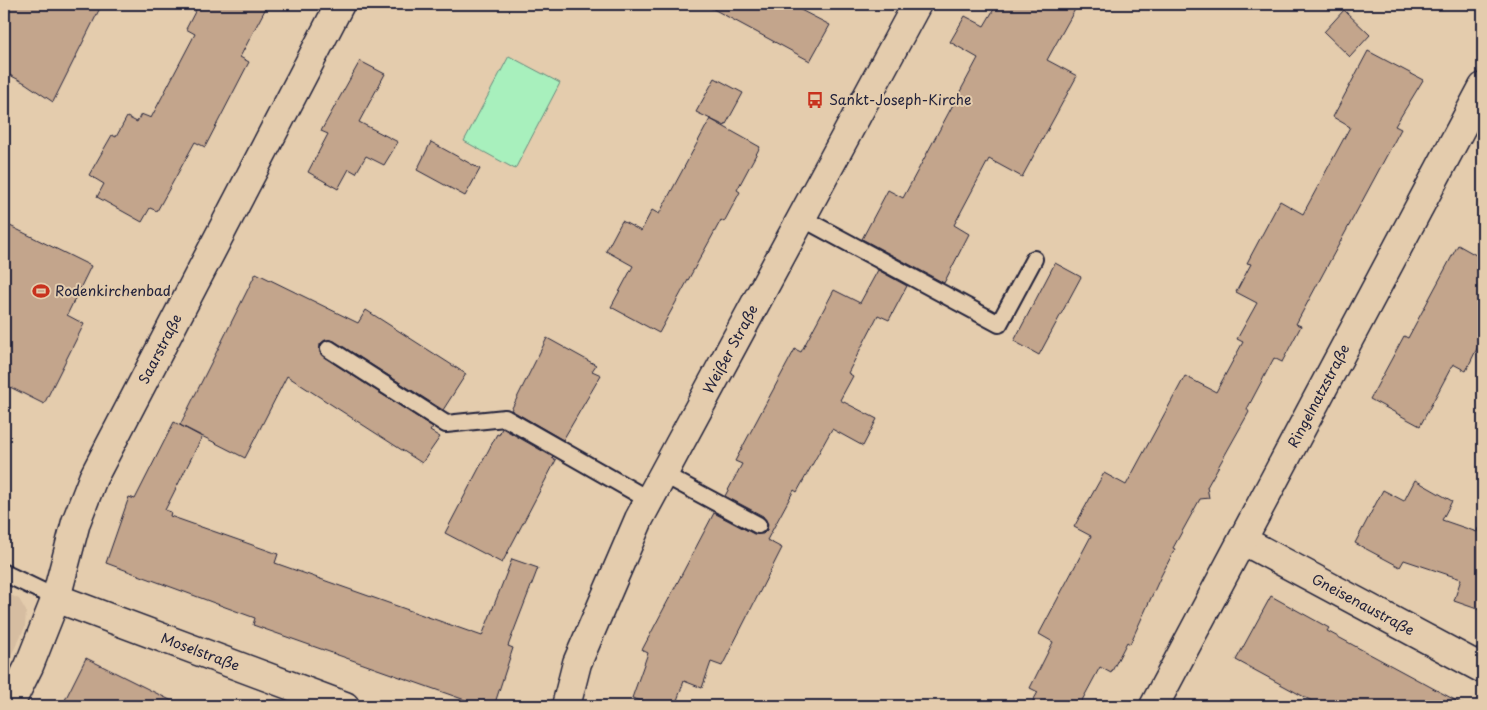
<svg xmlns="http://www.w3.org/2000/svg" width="1487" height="710" font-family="'Playpen Sans',sans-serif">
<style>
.built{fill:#d6bda1}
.green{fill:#a8f0bd;stroke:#65897c}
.building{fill:#c3a58c;stroke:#22223b}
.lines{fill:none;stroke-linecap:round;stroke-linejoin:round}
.service-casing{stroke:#22223b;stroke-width:20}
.minor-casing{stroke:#22223b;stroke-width:31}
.tertiary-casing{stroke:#22223b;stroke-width:31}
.service{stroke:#e4ccad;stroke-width:16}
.minor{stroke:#e4ccad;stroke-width:28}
.tertiary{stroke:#e4ccad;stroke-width:28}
.labels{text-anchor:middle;stroke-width:4;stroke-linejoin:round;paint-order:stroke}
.poi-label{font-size:14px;fill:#22223b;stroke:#e4ccad;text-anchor:start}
.street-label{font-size:14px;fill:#22223b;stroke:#e4ccad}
</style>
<rect width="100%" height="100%" fill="#e4ccad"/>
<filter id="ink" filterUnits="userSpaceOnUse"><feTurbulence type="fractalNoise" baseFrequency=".02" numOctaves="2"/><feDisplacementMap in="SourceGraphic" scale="10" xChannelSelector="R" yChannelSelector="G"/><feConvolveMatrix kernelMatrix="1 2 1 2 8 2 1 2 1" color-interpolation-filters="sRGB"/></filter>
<g filter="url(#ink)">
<path class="built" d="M4,592l15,7 7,12 -1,16 -21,43z"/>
<path class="green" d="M509,56l51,27 -45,86 -51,-28z"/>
<path class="building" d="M4,4h98l-49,98 -28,-19 -21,-11z
M199,4h69l-28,53 9,5 -44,85 -10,-5 -38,69 -7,-3 -8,14 -45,-25 7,-13 -15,-9 23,-40 4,2 11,-20 10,5 4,-8 10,4 44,-84 -9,-5z
M704,4h85l41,21 -20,36z
M997,4h81l-31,56 30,16 -55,101 -33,-18 -35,66 15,9 -25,49 -82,-44 26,-49 15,8 75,-140 -28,-16 15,-26 19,10z
M1344,10l26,25 -20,22 -26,-25z
M1368,51l55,29 -28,46 6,3 -105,195 5,2 -19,36 -8,-4 -27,51 2,3 -42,75 2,11 -9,1 -27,49 2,1 -14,27 -31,68 -3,-2 -16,31 -11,-6 -21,39h-49l8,-14 -8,-4 23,-46 -14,-8 52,-98 -17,-9 30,-54 22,12 59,-109 31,16 27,-50 -6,-3 20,-36 -21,-11 15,-28 -4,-1 33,-62 23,13 47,-87 -17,-10z
M360,61l25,13 -26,48 39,20 -14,23 -18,-9 -10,17 -7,-4 -11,20 -30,-17 20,-38 -7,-3z
M715,78l28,15 -18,33 -29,-14z
M710,119l50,28 -23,43 3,2 -16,30 -3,-2 -62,113 -48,-26 22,-41 -27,-15 16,-30 19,10 11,-21 7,4z
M431,142l49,27 -15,27 -48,-26z
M4,223l87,43 -24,49 17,9 -40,80 -40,-20z
M1458,245l25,14v77l-17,35 -13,-7 -33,62 -50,-27 34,-63 4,2z
M1055,263l26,14 -42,78 -25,-14z
M878,270l29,16 -18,34 -11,-5 -30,58 5,3 -13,24 37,19 -14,27 -31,-17 -35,63 -3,-2 -27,50 15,8 -60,118 -11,-4 -9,26 -18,-7 -9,25h-18l-25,-8 16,-45 -6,-3 72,-137 40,21h9l4,-4 1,-6 -5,-8 -38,-20 17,-32 -7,-3 60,-112 6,3 33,-62 26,13z
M256,273l102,50 8,-13 100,64 -23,36 -109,-69 -9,-1 -5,4v9l4,4 109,70 -3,4 10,6 -18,26 -135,-87 -42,82 -65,-33z
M547,338l49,27 -4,6 9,4 -38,65 -52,-30z
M174,422l28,15 -37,73 6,2 -1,4 108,38 -3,9 207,73 30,-77 26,9 -30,78 5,2 -19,58h-12l-229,-81 2,-7 -149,-55 23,-66 6,2z
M502,428l51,29 -1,1 4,2 -54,103 -57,-30 52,-99 2,1z
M1415,480l37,21 -10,19 35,12 1,-4 5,1v82l-29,-10 7,-22 -57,-19 -4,7 -45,-24 28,-53 21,11z
M1271,596l58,32 -2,3 139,75h-145l-85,-46z
M86,658l96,48h-120z"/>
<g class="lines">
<g class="service-casing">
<path id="service" d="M802,218l197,106 35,-65
M329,349l117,75 59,-6 144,82
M663,474l95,51
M4,573l52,25"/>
</g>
<g class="minor-casing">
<g id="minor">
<path id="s1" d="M1244,541l239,128"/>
<path id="s2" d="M56,598l289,108"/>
<path id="s3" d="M9,706l20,-40 27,-68 20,-76 17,-44 247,-474"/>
<path id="s4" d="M1154,706l329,-619"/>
</g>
</g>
<g class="tertiary-casing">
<g id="tertiary">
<path id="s5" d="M566,706l11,-43 62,-144 278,-515"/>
</g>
</g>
<use href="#service" class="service"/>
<use href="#minor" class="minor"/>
<use href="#tertiary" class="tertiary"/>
</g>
</g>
<defs>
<g id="bus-bare" transform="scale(1.35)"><path d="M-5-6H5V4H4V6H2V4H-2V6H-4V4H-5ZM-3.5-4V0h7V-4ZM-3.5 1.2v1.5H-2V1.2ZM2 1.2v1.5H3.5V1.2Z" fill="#c8321e" stroke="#e4ccad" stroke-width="2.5" paint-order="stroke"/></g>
<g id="stadium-bare" transform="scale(1.35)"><path d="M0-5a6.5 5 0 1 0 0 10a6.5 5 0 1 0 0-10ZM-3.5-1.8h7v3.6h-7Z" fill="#c8321e" stroke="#e4ccad" stroke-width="2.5" paint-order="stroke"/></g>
</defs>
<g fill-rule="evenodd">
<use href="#bus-bare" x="815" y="100"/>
<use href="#stadium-bare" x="41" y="291"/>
</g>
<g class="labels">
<g class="poi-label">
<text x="829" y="105">Sankt-Joseph-Kirche</text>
<text x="55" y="296">Rodenkirchenbad</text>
</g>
<g class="street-label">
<text dy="5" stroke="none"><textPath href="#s3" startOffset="389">Saarstraße</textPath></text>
<text dy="5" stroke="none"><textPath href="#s5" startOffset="394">Weißer Straße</textPath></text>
<text dy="5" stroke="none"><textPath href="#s4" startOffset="351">Ringelnatzstraße</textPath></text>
<text dy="5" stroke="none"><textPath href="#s1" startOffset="135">Gneisenaustraße</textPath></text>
<text dy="5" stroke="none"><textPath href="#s2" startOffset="154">Moselstraße</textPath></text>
</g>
</g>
<rect width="1487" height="710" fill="none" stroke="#e4ccad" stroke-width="20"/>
<rect x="10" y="10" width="1467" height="690" fill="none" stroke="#22223b" stroke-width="2" filter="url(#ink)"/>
</svg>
